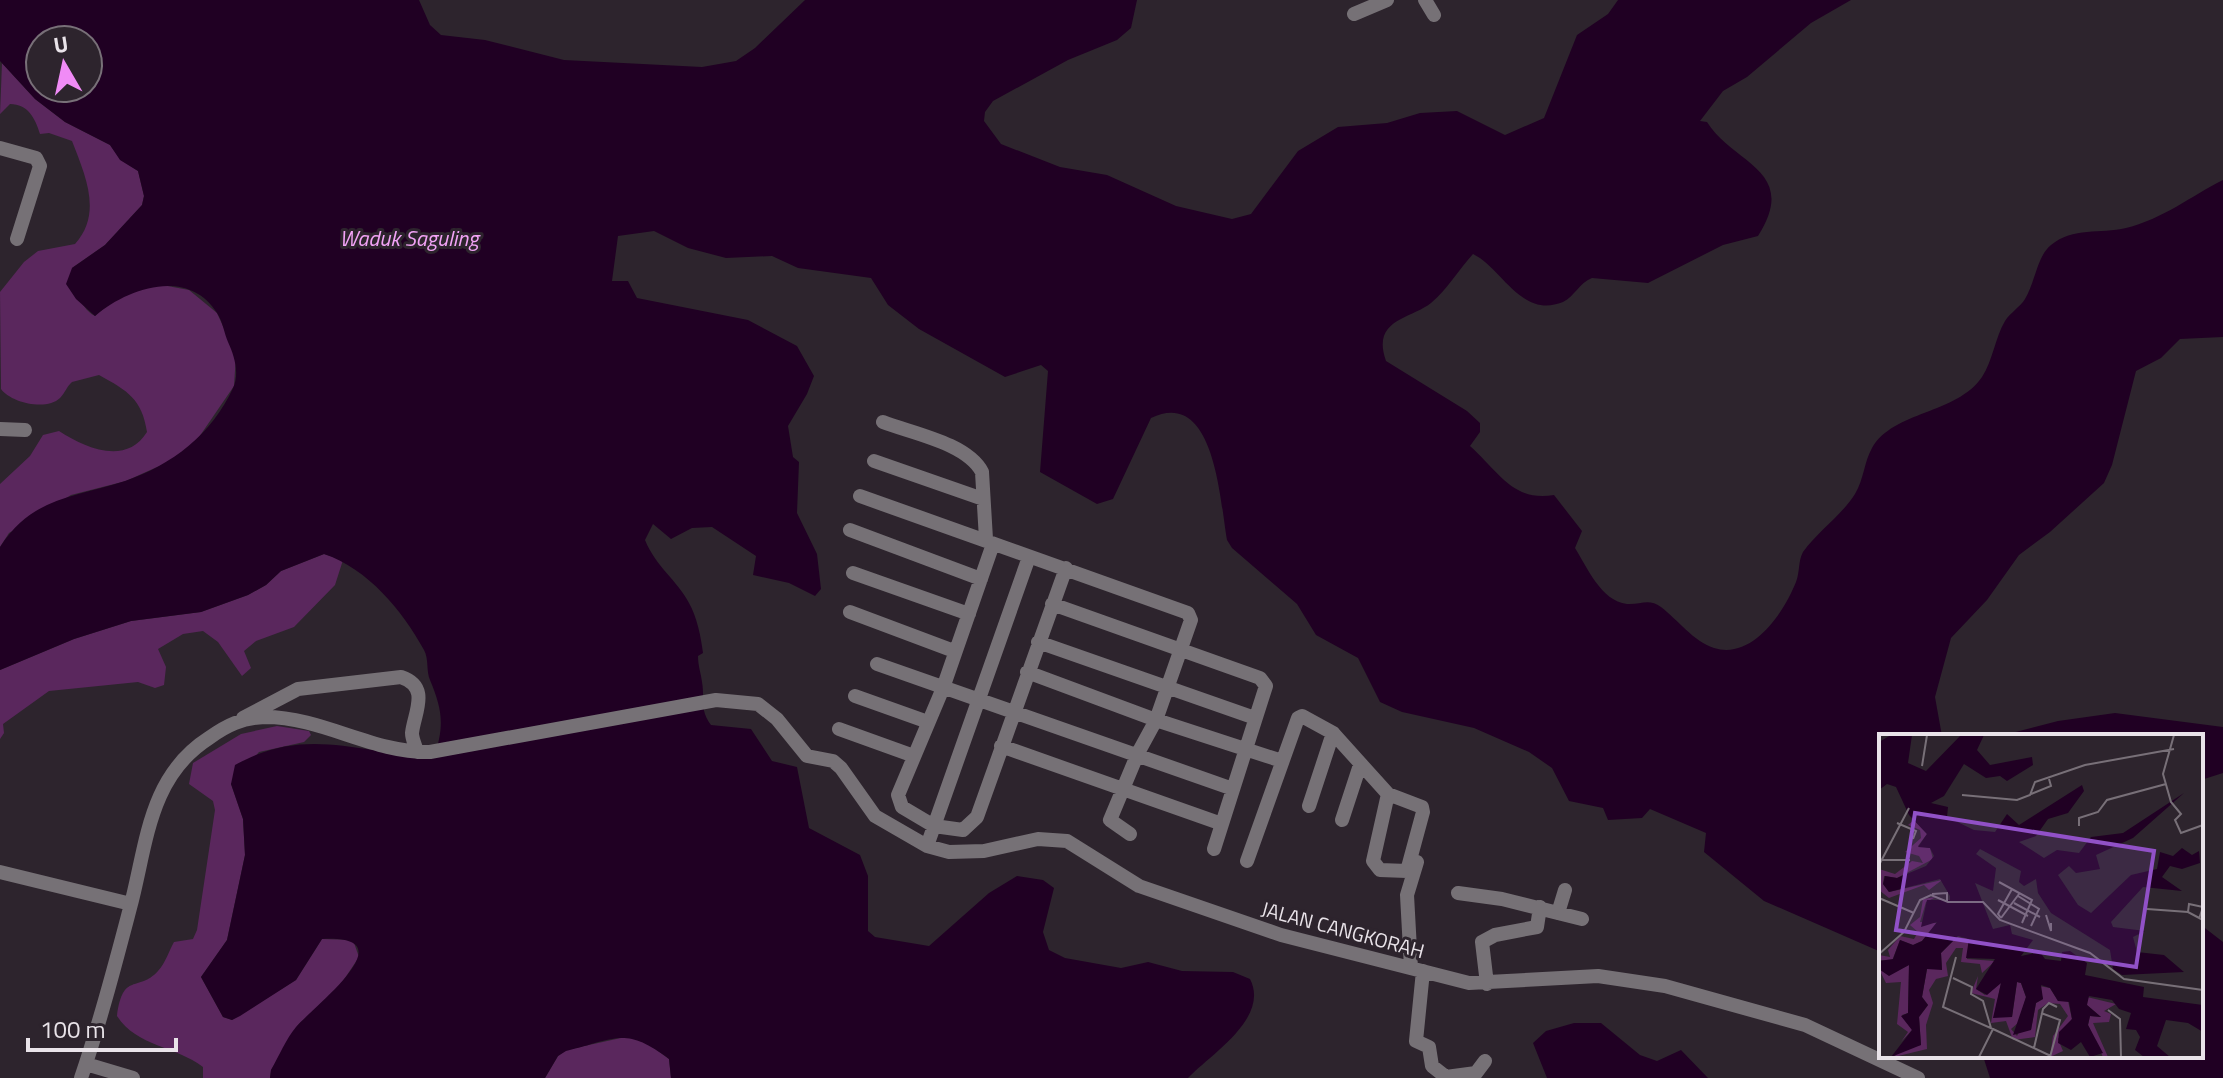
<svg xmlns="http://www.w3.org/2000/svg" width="2223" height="1078" font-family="'Titillium Web',sans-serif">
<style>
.green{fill:#5a275d}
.water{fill:#200023;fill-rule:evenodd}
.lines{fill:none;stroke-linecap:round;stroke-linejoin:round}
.minor{stroke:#767176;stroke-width:14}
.labels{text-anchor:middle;stroke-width:6;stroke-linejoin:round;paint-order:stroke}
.street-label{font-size:20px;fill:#e9e3e9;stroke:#2d242d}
.water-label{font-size:22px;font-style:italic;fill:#f2a3f6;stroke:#2d242d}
.inset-road{fill:none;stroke:#787078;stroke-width:2}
.view{fill:#9151c7;fill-opacity:0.15;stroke:#9151c7;stroke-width:4}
.inset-edge{fill:none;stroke:#e9e3e9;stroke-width:4}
</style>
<rect width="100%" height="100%" fill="#2d242d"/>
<path class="green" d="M2,63l33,36 30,23 45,23 11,15 17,11 6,25 -2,9 -37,40 -33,23c4,17 6,39 23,48l21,-18 18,-8 28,-5 27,5 28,23 19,42 -2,31 -37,54 -20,18 -51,23 -55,14 -62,38 -9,14v-63l30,-28 13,-21 16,-4c26,17 67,35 88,1 -5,-33 -19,-41 -48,-57l-27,7c-5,4 -7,11 -12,16 -13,13 -49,5 -59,-9l-1,-97 24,-30 14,-11 37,-7c28,-31 10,-69 -3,-103l-23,-8 -9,1c-5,-16 -12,-30 -30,-30l-10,10z
M324,554l19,6 -8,25 -41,42 -38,14 -12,10 7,17 -9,8 -24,-34 -15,-11 -20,3 -25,15 8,18 -2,18 -9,3 -17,-6 -89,9 -46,33 1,9 -4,6v-69l74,-31 57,-18 70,-9 47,-17 18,-10 15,-14z
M277,726l32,5 2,4 -7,7 -45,10 -28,32 12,35 2,36 -18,85 -26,37 22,40 9,3 64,-40 26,-41 31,1 6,17 -20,30 -41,38 -27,45 -1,8h-67v-11c-27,-21 -66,-20 -86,-51 6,-45 21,-23 41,-45 7,-7 11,-20 16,-29l19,-3 4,-9 18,-120 -2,-9 -24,-17 4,-21 48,-29z
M630,1036l17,7 22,16 2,19h-126l13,-22 8,-6z"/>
<path class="water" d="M0,0h419l11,25 11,10 44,5 79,20 138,7 34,-6 19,-13 50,-48h332l-6,28 -14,12 -49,20 -75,41 -8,11 -1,9 17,23 59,23 47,8 69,31 56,13 19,-5 47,-63 40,-24 49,-4 33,-10 37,-2 48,24 39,-17 33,-83 31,-21 10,-14h233l-40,23 -64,54 -24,14 -23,30 7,1c26,42 93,48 51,114l-35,9 -75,38 -56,-5c-13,5 -17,18 -29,24 -42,17 -61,-34 -90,-48 -14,15 -26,36 -42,49 -20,16 -60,16 -45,58l81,50 13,12v9l-10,14c29,26 43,56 84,49l28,36 -7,17c12,19 26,53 52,56 13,1 22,-6 34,3 17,13 32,34 53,41 39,12 70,-36 82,-66 4,-10 2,-21 7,-30 15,-21 38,-36 52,-58 9,-15 9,-32 17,-46 21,-37 85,-34 110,-71 11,-17 13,-39 23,-56 5,-8 15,-14 20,-22 10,-16 12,-43 26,-54 22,-18 49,-11 75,-17 37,-9 65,-32 97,-48v157l-43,2 -19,19 -25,13 -24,94 -8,18 -54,49 -31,23 -32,45 -36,38 -16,59 7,39h-61v216l-117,-51 -60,-49 2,-19 -56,-24 -8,9 -34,2 -5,-12 -34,-7 -17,-33 -23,-16 -55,-24 -72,-16 -22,-10 -22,-44 -42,-23 -19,-31 -65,-56 -5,-8c-7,-39 -12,-153 -76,-122l-38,81 -16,5 -57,-32 8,-101 -7,-6 -36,12 -86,-48 -31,-24 -17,-27 -73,-10 -26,-12 -46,2 -38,-10 -34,-17 -36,5 -6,45h16l9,17 111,22 49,26 17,30 -7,18 -19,32 5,31 6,5 -2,51 20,41 4,35 -6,7 -26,-13 -36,-8 3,-19 -44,-29 -20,1 -21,11 -18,-15 -8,16c11,27 32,40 44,63 8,14 12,34 14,50l-5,3c0,10 3,17 4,26 3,17 -3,27 9,43l40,4 21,32 25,6 12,61 51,27 8,21v55l7,6 54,9 60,-53 28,-17 26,4 11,8 -11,44 6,18 16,8 56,10 27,-6 34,9 51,1 17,7c20,39 -39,75 -62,99h-517l-2,-19c-44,-33 -53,-20 -103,-8l-8,5 -13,22h-275l1,-8c8,-14 15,-31 25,-43 18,-21 114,-93 26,-88l-26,41 -56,36 -8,4 -9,-3 -22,-40 26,-37 18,-85 -2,-36 -12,-35 4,-19c71,-40 125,-11 199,-8 11,-32 8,-48 -4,-77 -4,-9 -1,-21 -6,-30 -22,-40 -56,-81 -100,-96l-43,17 -15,14 -18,10 -47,17 -70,9 -57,18 -74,31v-123c33,-51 74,-49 125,-66 47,-16 87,-47 108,-93 7,-15 1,-33 -5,-46 -4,-9 -5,-20 -11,-29 -29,-46 -89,-25 -122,3l-19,-17 -10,-15 6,-16 33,-23 37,-40 2,-9 -6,-25 -18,-11 -10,-15 -45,-23 -30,-23 -35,-38zM40,40h48v48h-48z
M2115,713l108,14v46l-22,7v-44h-201l58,-15z
M2201,925l22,17v136h-233l-7,-22h218z
M1574,1023h27l39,32 17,6 24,-11 27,28h-161l-14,-35 13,-12z"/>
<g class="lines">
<path class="minor" d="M1425,0l9,15
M1354,14l33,-14
M0,148l36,10 4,8 -23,73
M883,422c28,11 84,21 99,50l4,67
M0,429l25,1
M874,461l109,38
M860,496l328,117 3,7 -35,100 -18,33 -28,67 20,14
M850,530l131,49
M993,544l-50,144 -45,107 4,12 32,19 29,4 14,-13 89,-249
M853,573l116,41
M1052,604l208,74 6,8 -52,163
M850,612l104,39
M1038,642l217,76
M877,664l356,125
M1027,672l129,48 126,41
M855,696l73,26
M243,718l55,-29 103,-12c30,10 13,36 11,56 0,7 4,13 5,19
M839,729l75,27
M1333,733l55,61 -15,67 7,9 27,1 16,-59 -1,-5 -34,-13
M1001,746l221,78
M1342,820l18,-55
M927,846l102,-289
M1247,861l51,-143 4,-2 31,17 -24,73
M0,872l131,32
M1458,893l44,6 80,20
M1558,913l7,-23
M1411,968l-4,-73 10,-33
M1423,971l-7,70 13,6 3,19 14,11 30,-4 9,-12
M1487,984l-5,-42 13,-7 42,-8 3,-20
M86,1064l47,14
M81,1078c19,-55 34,-113 49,-170 17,-63 18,-131 79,-170 18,-13 33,-20 56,-21 58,0 107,36 165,35l286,-52 42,4 19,15 30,37 26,5 8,7 34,48 52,30 22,6 35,-1 54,-12 29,2 72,45 142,49 188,48 129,-7 67,10 140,39 113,53"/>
</g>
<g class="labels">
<g class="street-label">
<text transform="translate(1343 930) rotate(15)" y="7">JALAN CANGKORAH</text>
</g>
<g class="water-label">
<text x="409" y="246">Waduk Saguling</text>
</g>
</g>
<g transform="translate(1879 734)">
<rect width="324" height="324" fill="#2d242d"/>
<path d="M35,86l13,14 -9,12 12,2 3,11 -36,19 -13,-2 -1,8 6,8 53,-12 -13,10 -5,-5 -35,13 -10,-8v-21l16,5 17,-13 11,2 -4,-7 -14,-4 16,-14 -1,-8 -12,-5zM57,163l-10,5 -6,20 17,1 -15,18 -9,4 -13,-5 -8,21 -13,-1v-5l11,2 -2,-7 12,-14 14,3 4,-7 -8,-7 10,-8 3,-18zM78,203l12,2 -2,20 28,2 -13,12 -2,-9 -19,-2 2,-14h-7l-10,15 2,13 -12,3 -7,11 4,13 -7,22 1,24 -33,8 7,-8 20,-4 -2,-28 9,-12 -6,-8 5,-28h15l-1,-16zM30,231l-1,48 -6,2 10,15 -11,12 7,-10 -11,-8 4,-42 -15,1 -7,-14 9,6zM99,242l-2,13 9,6 16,-12 -7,34h18l5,-35 4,1 5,14 -7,25 -8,7 6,7 3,-6h11l5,-27 7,-4 -4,-13 11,2 8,13h10l4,18 -14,20 5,12 -13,6 3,-21 15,-20 -8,-12 -12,-1 -10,7 -3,27 -22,3 -7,-19 -15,2 4,-24 -24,-6zM208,263l29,7 -12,7 7,3 -2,8 -16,1 15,34h-5l-15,-32 2,-9 11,1 -14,-12z" fill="#5a275d"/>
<path d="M12,1h21l-4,28 18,8 35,-36h23l-7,15 13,15 42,-8 1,8 -26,16 -7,-5 -14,2 -22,-14 -20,32 -13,7 17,4 -1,10 27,13 21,2 12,-18 12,11 63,-40 2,6 -16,22 -20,6 -12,17 -17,6 25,16 13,-8 22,3 12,-16 32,-4 61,-40 -51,45 -37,17 4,14 -24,4 -7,-7 -11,9 20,30 13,8 40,-38 26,-6 3,-17 13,4 9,-8 10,7 7,-4 1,12 -18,6 -12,-3 -8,11 20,14 -39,-4 -32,35 2,5 32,4 -12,6 4,15 27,3 20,17 -62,3 -9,-6 -3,-19 -59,-37 -13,-20 -2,-14 -12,7 -5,-4 2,-11 -41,-22 -4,5 20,14 -3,23 -18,-8 18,46 17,-4 2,9 21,6 -12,16 19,-4 5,7 16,2 1,-9 8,-1 17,12 -2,12 59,12 -1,10 60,8v27l-15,-9 -22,-3 -9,26 13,11h-26l-9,-7 5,-13 -4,-7 -10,-1 5,-16 -12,-4 -7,-9 -23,-4 -2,9 14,12 -11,-1 -2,9 15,28 -13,4 -9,-15 -10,8 -13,-7 1,-11 13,-13 -3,-17 -11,-1 -8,-13 -9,-3 2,14 -7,4 -5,27 -18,5 13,-38 -5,-14 -4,-1 -5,35 -19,1 8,-35 -14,12 -11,-6 19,-30 -29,-1 3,-19 -11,-3 -17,17 1,17 -15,-1 -5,28 6,8 -9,12 2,28 -30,12 21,-27 -11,-14 7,-3 1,-48 -20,11 -10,-7v-8l14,-2 7,-19 13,5 9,-4 15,-19 -16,5 6,-27h23v-4l-10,-17 -51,13 -6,-8 2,-8 12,2 29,-12 8,-10 -4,-8 -12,-1 9,-13 -18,-19 -13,-28 -9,-3 -8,6v-48z" fill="#200023"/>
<path class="inset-road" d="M295,1l-11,39 8,28 10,12 -6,6 6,13 22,-8M43,32l5,-31M152,60l20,-8 -2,-7M83,61l55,5 13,-5 5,-13 50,-17 89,-16M18,89l19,8 -3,8M200,92v-8l19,-6 9,-12 59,-16M1,126h30M0,131l30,-57M120,148l33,18 -10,23M53,160l15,-1v9M139,162l21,13 -8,17M0,164l35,15M119,166l30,16M135,169l26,14M268,175l41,3 15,8M309,178l1,-8 14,3 -4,12M167,181l5,16v-8M122,184l-3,-4 14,-25M122,184l18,-24M0,220l25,-22 16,-32 11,-5 17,7h35l17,18 90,33 34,26 79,11M77,223l-13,50 50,22 -14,28M74,244l19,9 -1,7 12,7 8,27M229,276l12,9 1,38M162,279l19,7 -10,37M114,295l60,28M155,314l9,-39 6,-6 8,4"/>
<path class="view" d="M36,79l239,38 -18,116 -240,-37z"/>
<rect width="324" height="324" class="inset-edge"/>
</g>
<g transform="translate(64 64) rotate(351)"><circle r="38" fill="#2d242d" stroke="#787078" stroke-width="2"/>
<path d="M0-6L14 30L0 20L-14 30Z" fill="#f08bf6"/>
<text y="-12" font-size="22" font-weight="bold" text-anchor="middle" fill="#e9e3e9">U</text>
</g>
<path d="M28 1038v12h148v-12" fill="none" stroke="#e9e3e9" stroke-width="4"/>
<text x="40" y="1038" font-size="24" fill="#e9e3e9" stroke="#2d242d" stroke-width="6" paint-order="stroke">100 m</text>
</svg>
